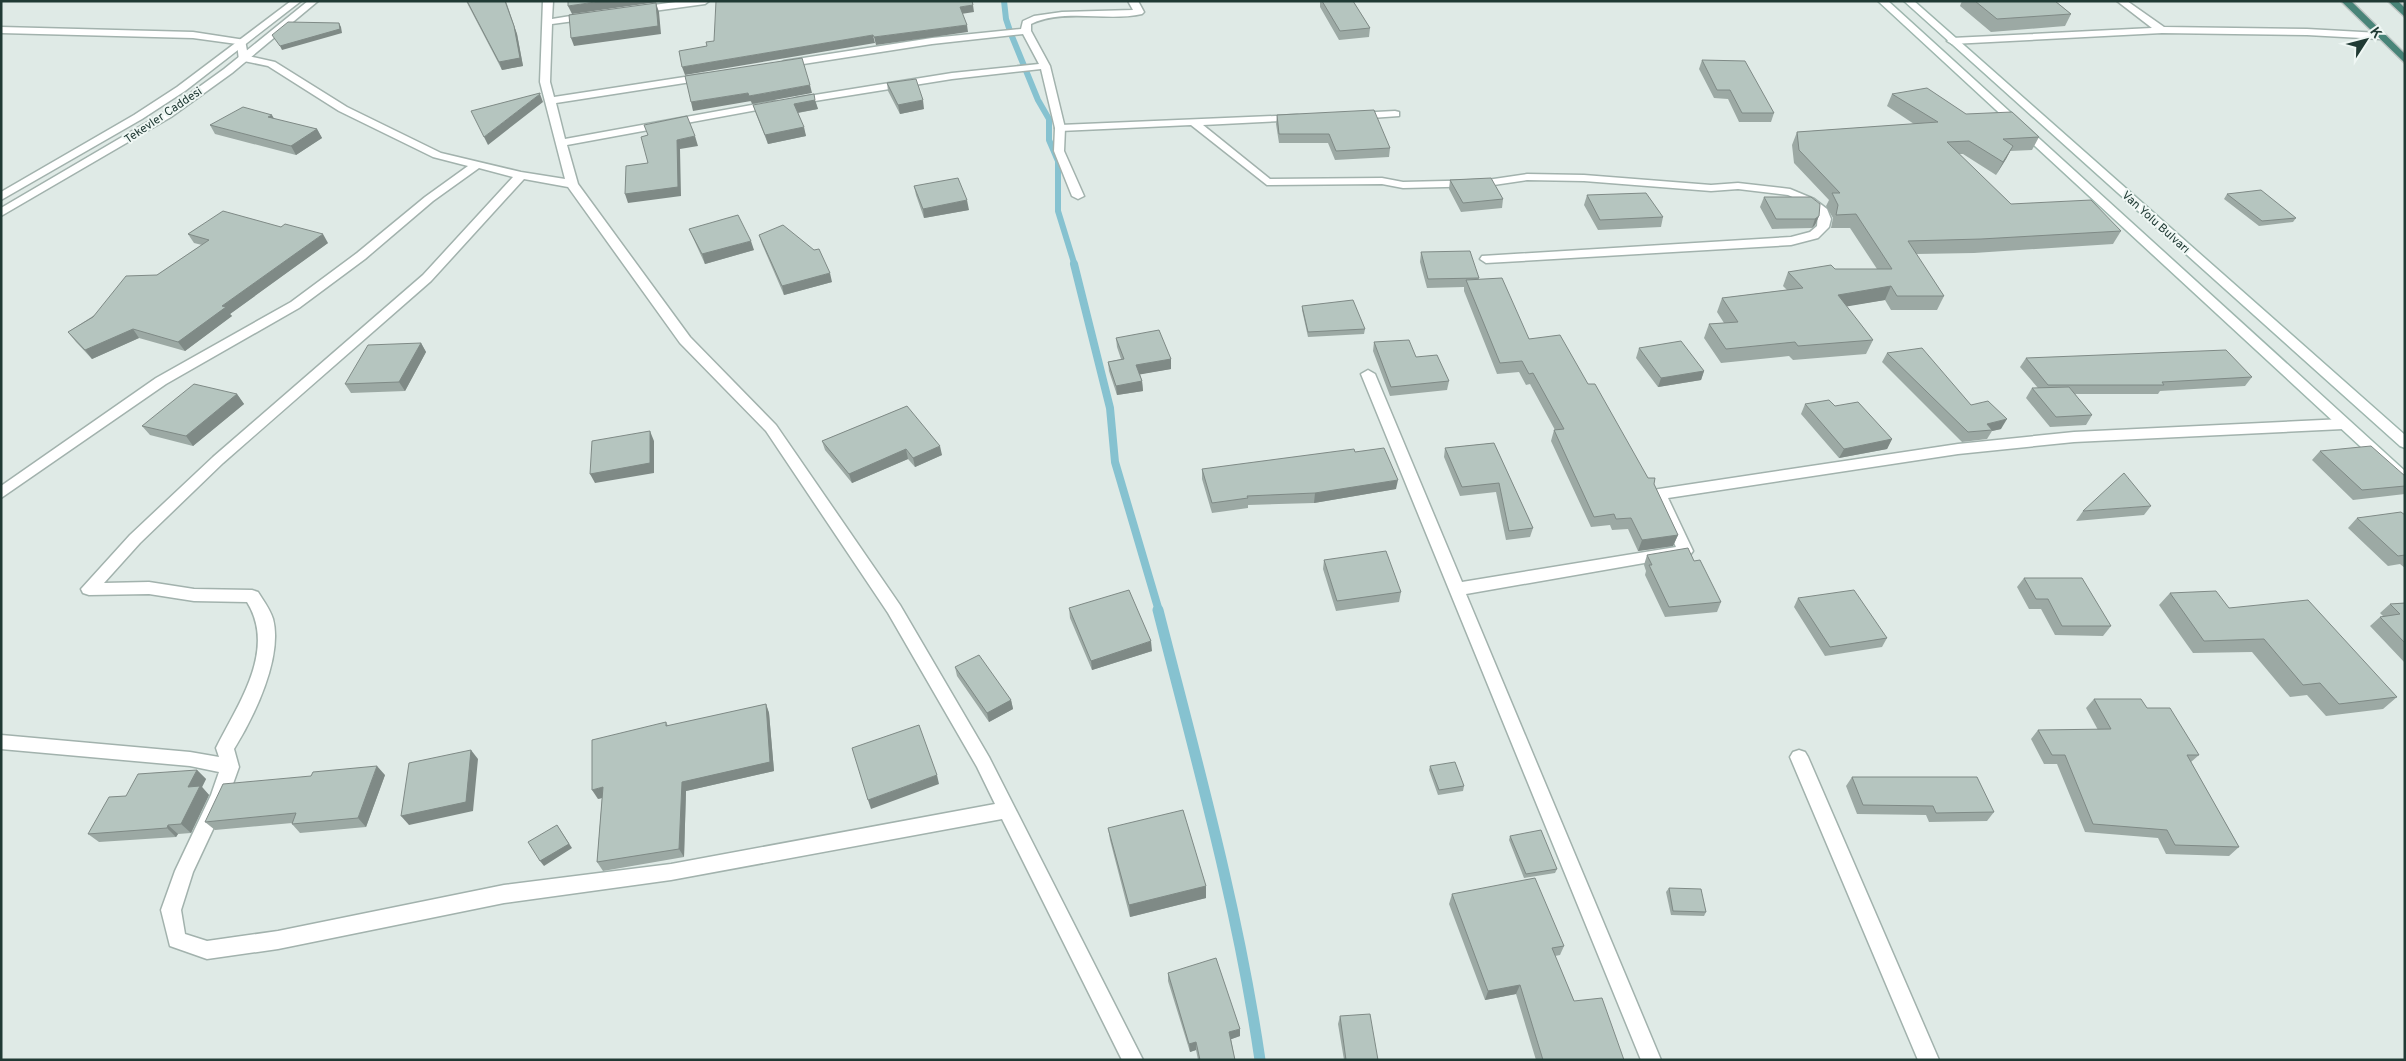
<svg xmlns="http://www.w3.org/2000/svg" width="2406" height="1061" font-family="Overpass,sans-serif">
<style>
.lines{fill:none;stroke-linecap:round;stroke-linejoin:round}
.stream-far2{stroke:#86c2d0;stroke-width:6}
.stream-far1{stroke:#86c2d0;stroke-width:8}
.stream{stroke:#86c2d0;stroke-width:11}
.service-casing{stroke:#a2b2ad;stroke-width:3}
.minor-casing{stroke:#a2b2ad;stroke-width:3}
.tertiary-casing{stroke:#a2b2ad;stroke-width:3}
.secondary-casing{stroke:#9eb6ae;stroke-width:3}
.trunk-casing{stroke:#bcc4c2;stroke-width:3}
.service{fill:#fff;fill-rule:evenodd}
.minor{fill:#fff;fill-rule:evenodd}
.tertiary{fill:#fff;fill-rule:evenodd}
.secondary{fill:#fff;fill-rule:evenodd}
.trunk{fill:#488478;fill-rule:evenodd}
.wall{fill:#9ca9a4}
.shaded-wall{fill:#7f8a86}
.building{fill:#b5c5bf;stroke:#7f8a86}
.labels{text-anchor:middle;stroke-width:4;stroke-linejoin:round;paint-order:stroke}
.far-street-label{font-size:12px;fill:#203a34;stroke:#eff7f4}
</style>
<rect width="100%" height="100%" fill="#dfeae6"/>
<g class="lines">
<path class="stream-far2" d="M1004,1l2,18 5,15 27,66 11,19v21l9,21v50l17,55"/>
<path class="stream-far1" d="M1074,264l36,144 5,54 44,149"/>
<path class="stream" d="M1158,610c38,149 80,298 102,450"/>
<g class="service-casing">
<path id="service" d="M1395,111l4,1v4l-42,3 -5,-3 5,-3z
M1297,115l4,1v4l-98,5 67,54 112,-1 21,4 84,-2 40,-6 57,1 127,10 27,-2 52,6 24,10 13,10 4,10 -2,8 -11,11 -27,7 -305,18 -6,-4 2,-3 309,-19 19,-5 7,-6 1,-14 -12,-9 -18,-8 -50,-6 -27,2 -127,-10 -57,-1 -40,6 -84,2 -21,-4 -115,1 -76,-60 -131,6 -5,-3 5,-3z"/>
</g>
<g class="minor-casing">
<path id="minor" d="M543,1h10l-1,18 37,-6 5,3 -5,3 -37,5 -2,58 4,15 150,-23 5,3 -5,3 -148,23 9,36 209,-38 5,3 -5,3 -207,38 11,39 112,153 86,88 124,180 89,152 154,303h-21l-120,-241 -331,61 -167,23 -226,46 -71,10 -37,-13 -9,-36 14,-39 36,-76 8,-23 -29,-6 -189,-17v-14l189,17 29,5 -3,-9c22,-44 61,-98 31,-146l-53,-1 -45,-7 -60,1 -6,-2 -2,-4 49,-54 83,-78 210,-182 90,-98 -34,-9 -46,33 -68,58 -66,49 -133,76 -165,114v-12l155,-108 135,-76 66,-49 68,-56 43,-31 -35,-9 -94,-46 -71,-45 -29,-6 -2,-16 -44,-6 -192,-5v-6l192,5 52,8 3,16 27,6 72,45 94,46 80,19 44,7 -25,-97zM524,179l44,8 112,156 86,88 122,182 89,154 18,37 -324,60 -167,21 -226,46 -71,10 -22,-7 -4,-24 12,-38 36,-77 10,-28 -5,-18c20,-32 49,-92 39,-130 -3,-10 -10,-19 -15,-27l-6,-2 -58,-1 -45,-7 -45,1 36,-40 83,-80 208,-182z
M683,1h26l-4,3 -66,9 -5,-3 5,-3z
M1128,1h10l6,11 -2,2c-35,8 -77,-6 -111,10v7l19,35 15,62 -1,23 20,45 -6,3 -6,-3 -18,-45 1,-23 -14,-59 -89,10 -156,25 -5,-3 5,-3 156,-25 87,-9 -16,-30 -91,10 -148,23 -5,-3 5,-3 148,-23 89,-9 2,-8 11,-5 28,-4 71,-2z
M2117,1h10l37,26 143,2 73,4 5,3 -5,3 -73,-4 -145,-2 -210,11 -5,-3 5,-3 200,-10z
M1368,370l7,4 87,208 214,-35 -24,-53 2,-4 5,-1 299,-45 116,-12 269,-13 7,5 -7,5 -269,13 -116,12 -290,44 25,53 -3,4 -224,39 195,466h-20l-280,-686z
M1799,750l6,2 3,5 131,303h-21l-128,-303 3,-5z"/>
</g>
<g class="tertiary-casing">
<path id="tertiary" d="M291,1h10l-116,90 -43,28 -141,81v-8l133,-77 43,-28z
M308,1h10l-86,72 -61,44 -170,99v-8l162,-95 61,-44z"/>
</g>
<g class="secondary-casing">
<path id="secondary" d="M1878,1h10l517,470v13l-5,-1z
M1904,1h10l491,434v13l-5,-2z"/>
</g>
<g class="trunk-casing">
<path id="trunk" d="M2341,1h10l54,53v9z
M2388,1h10l7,7v9z"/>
</g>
<use href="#service" class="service"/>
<use href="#minor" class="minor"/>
<use href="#tertiary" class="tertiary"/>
<use href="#secondary" class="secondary"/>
<use href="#trunk" class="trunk"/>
</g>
<path class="wall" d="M466,1h40l11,33 6,32 -21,4z
M1320,1h33l17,27 -1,9 -30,3 -19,-33z
M1962,1h93l16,13 -6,12 -74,6 -31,-26z
M1702,60l72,53 -3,9h-32l-11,-23 -14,-1 -15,-29z
M887,83l37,26 -24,5 -12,-23z
M1892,94l74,20 73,23 -7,13 -22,1 -4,8 -10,16 -33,-21h-4l52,50 110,27 -8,13 -139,9 -58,1 28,42 -7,14h-46l-6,-10 -39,6 27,34 -7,14 -73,6 -4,-4 -68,7 -17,-25 5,-14 15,-1 -7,-11 5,-14 65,-8 -4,-4 5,-14 47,-3h42l-27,-41h-19l2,-10 -7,-12 3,-6 -35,-37 -2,-18 5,-13 117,-8 -27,-18z
M815,100l3,9 -20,4 8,23 -38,8 -12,-30 -3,-9z
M1277,115l113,33 -1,9 -54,3 -7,-17h-49l-3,-19z
M274,119l43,10 5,9 -26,17 -81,-21 -5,-9z
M1450,180l53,19 -1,9 -41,4 -12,-23z
M914,186l55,24 -45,8 -8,-23z
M2227,194l69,24 -3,4 -34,4 -35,-27z
M1587,195l76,22 -2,10 -63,3 -14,-25z
M1764,197l55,19 -4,9 -3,3 -40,1 -12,-22z
M689,229l65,21 -49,14 -12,-26z
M188,234l140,9 -98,71 2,2 -47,35 -46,-13 -47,21 -16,-17 -8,-10 89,-57 45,-30 -8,-2z
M759,235l73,47 -48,13 -22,-51z
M1421,252l58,26 -1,2 51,59 59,45 60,94 6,6 24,51 -5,11 -35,5 -10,-22 -16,1 -2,-5 -19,2 -40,-86 3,-11h1l-25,-46 -4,1 -7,-13 -22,2 -33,-83v-4l-37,1 -7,-26z
M1302,306l63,23 -1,5 -56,3 -6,-27z
M1116,338l55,21v10l-31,5 2,7 1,10 -26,4 -8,-24 -1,-9 13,-3 -4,-12z
M1374,342l42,15 33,24 -2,9 -57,6 -17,-45z
M421,343l5,9 -21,39 -54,2 -6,-9z
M1639,348l65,23 -3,9 -43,7 -22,-29z
M1887,353l84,52 30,24 -9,2 -5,8 -25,3 -80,-80z
M2026,358l226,19 -7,9 -85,5 -2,3h-83l17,21 -6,10 -36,2 -24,-29 6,-10h6l-18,-21z
M237,394l7,10 -51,42 -43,-11 -8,-9z
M1805,404l30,2 57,33 -5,10 -48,9 -38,-44z
M907,406l35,49 -27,12 -7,-8 -56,24 -27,-33 -3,-9z
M1494,443l39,85 -3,9 -24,3 -10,-48 -36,4 -16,-39 1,-9z
M2320,451l85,25v18l-52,6 -41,-40z
M1355,452l41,37 -82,14 -66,2v3l-36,5 -10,-34v-10z
M2151,506l-7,9 -68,6 7,-10z
M2405,515v53l-5,-4 -12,2 -40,-38 9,-10z
M1647,555l47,6 27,41 -4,10 -52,5 -20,-42 1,-4 -2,-6z
M1324,560l77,32 -2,10 -63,9 -13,-42z
M2024,578l87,48 -8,10 -48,-1 -14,-26h-12l-12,-22z
M2170,593l59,15 168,89 -14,12 -57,7 -19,-21 -17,2 -38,-45 -59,1 -34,-48z
M1798,598l89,40 -5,9 -57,9 -31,-49z
M2405,603v60l-35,-37 10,-9 3,-1 -3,-3 10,-9z
M1069,608l83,43 -60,19 -22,-52z
M955,667l56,33 2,9 -24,13 -32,-46z
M2094,699l53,9 52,47 -8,7 48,85 -10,9 -63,-2 -8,-16 -73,-6 -28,-68h-13l-13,-25 7,-9h60l-12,-22z
M766,704l3,9 5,58 -88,20 -2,66 -81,14 -6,-9 5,-64 -4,1 68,-77 2,4z
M1430,766l34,20 -1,5 -25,4 -9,-25z
M197,770l9,9 -4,8 7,8 -18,38 -13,1 -2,3 -77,5 -11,-8 38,-38z
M385,775l-19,52 -66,6 -8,-9v-1l-77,7 -10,-8z
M1852,777l142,35 -7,9 -58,1 -3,-7 -69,-1 -11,-28z
M1108,828l98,58v12l-76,19 -20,-77z
M1510,836l47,33 -2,4 -31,5 -15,-38z
M1669,888l37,24 -2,4 -33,-1 -5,-23z
M1452,894l112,52 -4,9 -5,1 19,45 50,59h-88l-20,-66 -31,6 -36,-96z
M1168,973l72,63 -9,3 4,21h-37l-2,-10 -6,2 -22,-71z
M1340,1016l38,44h-34l-6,-36z"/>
<path class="shaded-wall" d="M505,1l12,33 6,32 -21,4 -3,-8z
M602,1h56v1l-86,12 -4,-8z
M656,3l3,9 2,22 -87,12 -3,-8z
M973,5l1,7 -13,2 -1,-7z
M339,23l2,4 1,6 -60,17 -2,-4z
M967,25l1,7 -92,13 -2,-8z
M873,35l2,8 -190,32 -3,-8z
M810,85l2,8 -60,11 -3,-8z
M748,93l3,8 -58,10 -2,-9z
M540,94l3,8 -55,43 -4,-8z
M815,100l3,9 -22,4 -2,-9z
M923,100l1,9 -24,5 -2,-9z
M272,115l5,9 -9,-7z
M804,127l2,9 -38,8 -3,-9z
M317,129l5,9 -26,17 -5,-9z
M695,136l3,10 -18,3 1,47 -53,7 -3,-9 52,-54z
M2013,146l-7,13 -10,16 7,-13z
M967,200l2,10 -45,8 -1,-9z
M1819,216l-4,9 -3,3 3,-9z
M323,234l5,9 -98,71 2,2 -47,35 -7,-9 44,-36z
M751,241l3,9 -49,14 -3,-10z
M830,273l2,9 -48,13 -2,-9z
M1891,286l-6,14 -53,9 6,-14z
M133,329l6,9 -47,21 -7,-9z
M421,343l5,9 -21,39 -6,-9z
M1171,359v10l-34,6 -1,-10z
M1704,371l-3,9 -43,7 3,-9z
M1142,381l1,10 -26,4 -1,-9z
M237,394l7,10 -51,42 -7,-10z
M2007,419l-6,10 -9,2v-1l-5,-6z
M650,431l4,10v32l-59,10 -5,-9z
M1892,439l-5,10 -48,9 5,-9z
M940,446l2,9 -27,12 -2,-9z
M906,449l2,10 -56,24 -3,-9z
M1398,480l-2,9 -82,14 1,-10z
M1678,535l-5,11 -35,5 4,-11z
M1151,641l1,10 -60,19 -1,-9z
M1011,700l2,9 -24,13 -2,-9z
M766,704l3,9 5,58 -88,20 -2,66 -5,-8 3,-67z
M471,750l7,9 -5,52 -64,14 -8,-9z
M377,766l8,9 -19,52 -8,-9z
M197,770l9,9 -4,8 7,8 -18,38 -10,-9 7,-37z
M937,775l2,9 -68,25 -3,-9z
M603,787l6,9 -11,3 -6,-9z
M168,825l10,9 -2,3 -9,-9z
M557,825l15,23 -28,18 -4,-5z
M1206,886v12l-76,19 -1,-12z
M1520,985l-4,9 -31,6 3,-9z
M1240,1029v7l-11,4v-8z
M1196,1042v8l-6,2 -1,-8z"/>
<path class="building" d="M467,1h38l9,25 6,32 -21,4z
M568,1h34l-34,5z
M716,1h256l1,4 -13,2 7,18 -93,12 -1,-2 -191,32 -3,-16 28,-5 -1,-4 8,-1z
M1322,1h31l17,27 -30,3z
M1975,1h80l16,13 -74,5z
M656,3l2,23 -87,12 -2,-23z
M288,22l51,1 1,6 -60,17 -8,-11z
M802,58l8,27 -61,11 -1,-3 -57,9 -6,-26z
M1702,60l43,1 29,52h-32l-12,-23h-13z
M916,79l7,21 -25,5 -11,-22z
M1927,88l39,26 46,-2 27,25 -36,2 10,7 -10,16 -34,-21 -22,1 64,62 80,-4 30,31 -140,8 -73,2 36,55h-47l-6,-10 -53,9 35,45 -75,6 -3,-4 -69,7 -17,-25 29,-2 -16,-24 81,-10 -15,-16 43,-7 4,4h57l-36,-55 -20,1 2,-10 -6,-12h8l-41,-43 -2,-18 141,-10 -46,-28z
M540,93v1l-56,43 -13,-26z
M814,94l1,6 -21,4 10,23 -39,8 -12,-30z
M243,107l29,8 -4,2 49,12 -26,17 -81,-21z
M1374,110l16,38 -54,3 -7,-17h-50l-2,-19z
M687,116l8,20 -18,4 1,47 -53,7 1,-28 22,-3 -7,-26 7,-2 -4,-10z
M958,178l9,22 -44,9 -9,-23z
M1491,178l12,21 -40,4 -13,-23z
M2261,190l35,28 -34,3 -35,-27z
M1646,193l17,24 -63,3 -13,-25z
M1764,197h47l9,7 -1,12 -4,3h-39z
M223,211l58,16 4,-3 38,10 -101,72 4,1 -48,35 -45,-13 -48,21 -17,-18 25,-15 33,-41 31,-1 52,-35 -21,-6z
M738,215l13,26 -49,13 -13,-25z
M783,225l31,25 5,-1 11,24 -48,13 -23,-51z
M1470,251l9,27 -51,1 -7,-27z
M1502,278l27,61 31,-4 28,49h7l53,94h7l-1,6 24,51 -36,5 -11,-22 -15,1 -2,-5 -20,3 -40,-87 10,-1 -31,-56 -4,1 -7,-13 -22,2 -34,-83z
M1353,300l12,29 -57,3 -6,-26z
M1159,330l12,29 -35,6 6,16 -26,5 -8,-24 16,-3 -8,-21z
M1409,340l7,17 21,-2 12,26 -58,6 -17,-45z
M1681,341l23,30 -43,7 -22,-30z
M421,343l-22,39 -54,2 23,-39z
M1922,348l49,57 17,-4 19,18 -20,5 5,6 -24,2 -81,-79z
M2226,350l26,27 -90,5 2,3h-116l-22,-27z
M194,384l43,10 -51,42 -44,-10z
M2069,387l23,28 -36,2 -24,-29z
M1829,400l6,6 23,-4 34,37 -48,10 -39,-45z
M907,406l33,40 -27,12 -7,-9 -57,25 -27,-33z
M650,431v32l-60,11 2,-33z
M1494,443l39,85 -24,3 -10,-48 -37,4 -17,-39z
M2371,446l34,30v10l-43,4 -42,-39z
M1384,448l14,32 -83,13 -68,3 1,2 -36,5 -10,-34 152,-20 1,3z
M2124,473l27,33 -68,5z
M2401,512l4,3v40l-7,1 -41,-38z
M1688,548l6,13 6,-1 21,42 -52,5 -20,-42h3l-5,-10z
M1386,551l15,41 -64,9 -13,-41z
M2024,578h58l29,48h-49l-14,-27h-12z
M1129,590l22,51 -60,20 -22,-53z
M1854,590l33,48 -57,9 -32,-49z
M2216,591l13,17 79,-8 89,97 -58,7 -19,-21 -17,2 -39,-46 -60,2 -34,-48z
M2405,603v40l-25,-26 20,-3 -10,-10z
M979,655l32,45 -24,13 -32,-46z
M2094,699h47l6,9h23l29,47h-12l52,92 -64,-2 -8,-15 -74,-6 -28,-69h-13l-14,-25 73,-1z
M766,704l4,58 -88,20 -3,67 -82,13 6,-75 -11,3v-50l74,-18v4z
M919,725l18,50 -69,25 -16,-52z
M471,750l-5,52 -65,14 8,-53z
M1455,762l9,24 -25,4 -9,-24z
M377,766l-19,52 -66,6 4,-11 -91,9 18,-38 88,-8 2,-4z
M197,770l-9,17 12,-1 -19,38 -13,1 -1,3 -79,6 21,-37 17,-1 12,-22z
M1852,777h125l17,35 -58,1 -3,-7 -70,-1z
M1183,810l23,76 -77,19 -21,-77z
M557,825l12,19 -29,17 -12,-19z
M1541,830l16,39 -31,5 -16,-38z
M1535,878l29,68 -12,2 22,53 28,-3 22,62h-81l-23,-75 -32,6 -36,-97z
M1669,888l32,1 5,23 -33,-1z
M1216,958l24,71 -11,3 6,28h-35l-4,-18 -7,2 -21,-71z
M1370,1014l8,46h-32l-6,-44z"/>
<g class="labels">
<g class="far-street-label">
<text transform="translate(163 115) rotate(-34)" y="4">Tekevler Caddesi</text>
<text transform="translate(2156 222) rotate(42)" y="4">Van Yolu Bulvarı</text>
</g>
</g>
<rect width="2406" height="1061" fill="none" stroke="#203a34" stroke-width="5"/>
<g transform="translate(2366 40) rotate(54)" stroke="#eff7f4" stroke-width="4" paint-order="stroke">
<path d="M0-4L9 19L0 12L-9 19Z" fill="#203a34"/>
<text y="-8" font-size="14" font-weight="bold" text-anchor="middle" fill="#203a34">K</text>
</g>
</svg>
